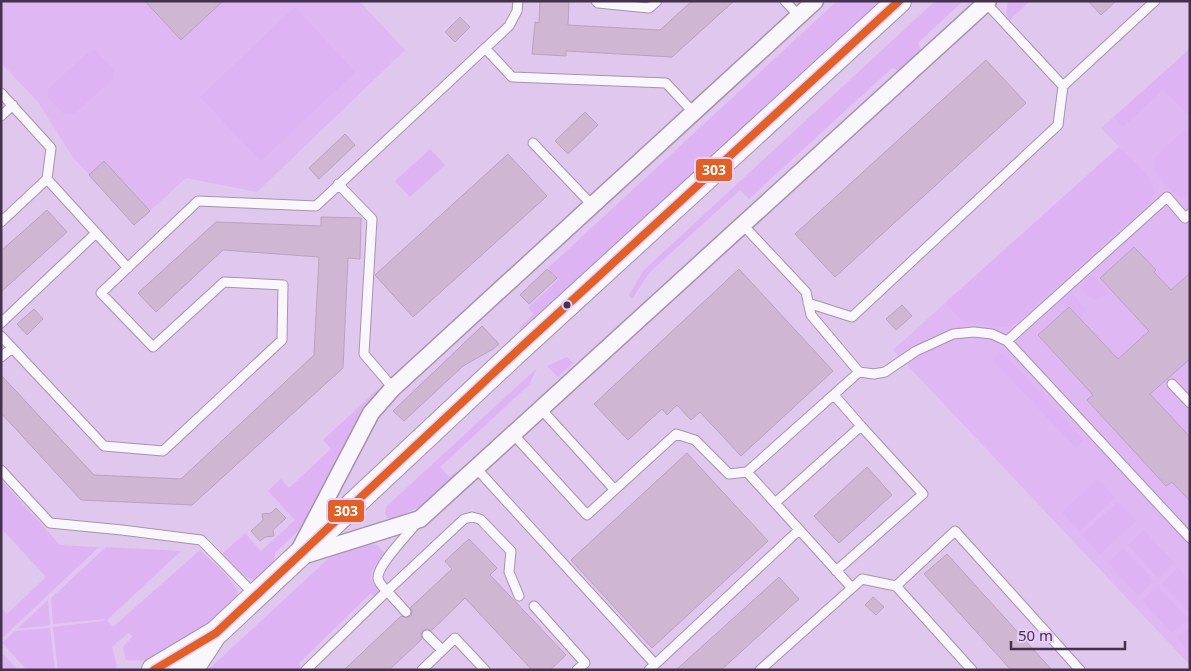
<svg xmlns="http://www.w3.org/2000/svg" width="1191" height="671" font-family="'Noto Sans',sans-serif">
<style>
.built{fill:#deb7f3}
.green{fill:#ddb3f4}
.building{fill:#cfb6d2;stroke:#baa2be}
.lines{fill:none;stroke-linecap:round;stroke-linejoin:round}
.lane-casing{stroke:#a592b0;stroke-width:11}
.street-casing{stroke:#a592b0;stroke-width:19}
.secondary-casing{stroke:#a592b0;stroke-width:26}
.lane{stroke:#faf7fc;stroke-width:9}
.street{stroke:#faf7fc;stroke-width:16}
.secondary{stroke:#faf7fc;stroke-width:24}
.bus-1-casing{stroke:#e8cdf8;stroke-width:11}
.bus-1{stroke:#e06026;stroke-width:8}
.bus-dot{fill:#43314d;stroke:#e8cdf8;stroke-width:2}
.line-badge{stroke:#e8cdf8;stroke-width:2}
.badge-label{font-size:14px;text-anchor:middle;font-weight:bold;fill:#fff}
</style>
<rect width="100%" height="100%" fill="#e0c7ee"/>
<path class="built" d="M1,1h358l46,49 -148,142 -71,-14 -52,47 -62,-69 -34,-54 -37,-39z
M1190,49v616l-297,-315 226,-203 -18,-19z"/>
<path class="green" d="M837,1h47l-360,332 -5,-5 15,-14 -6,-6 30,-28 -10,-12z
M935,1h28l-45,42 4,10 -22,18 -8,-3 -143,131 -9,-9 -91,83 -17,26 -3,-4 15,-25z
M1008,1h22l-21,20 -3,-8z
M295,7l60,65 -94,89 -61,-64z
M1190,49v68l-27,-27 -40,37 -9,-10z
M91,50h4l19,20v8l-41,37 -9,-1 -17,-17 1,-8z
M1190,125v75c-12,-1 -30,-18 -34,-29 -2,-5 -1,-10 1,-16z
M1119,147c9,9 33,29 35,41 1,5 -3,10 -5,15l-132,119 -8,4 -8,1 -37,-5 -12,-11 -6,-9z
M430,149l15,16 -35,32 -15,-16z
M1092,275l17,18c-11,10 -24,8 -27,-7z
M1071,295l6,4 8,9 -2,7 -5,6 -16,-17z
M1000,354l5,1 79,85 -8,8 -84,-89z
M567,357l6,6 -15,14 -11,-11z
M537,368l-8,17 -89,82 9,10 7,-5 4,4 -14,18 -52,25h-4c-6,-3 -6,-7 -3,-13z
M377,390l4,2 -76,139 -6,-1 -24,23 -1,10c-5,5 -11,13 -18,16 -10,4 -27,-18 -34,-25l23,-21 16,18 34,-31 -27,-29 13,-12 8,9 42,-39 -8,-9z
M1098,479l17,19 -35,33 -18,-19z
M1,480l59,65 39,2 -98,92v-31l6,6 39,-37 -45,-49z
M1118,502l18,19 -36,33 -18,-19z
M1144,530l30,33 -16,15 -30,-33z
M370,544l7,1 9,9c-6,6 -17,15 -15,25 2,5 7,9 9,14l-3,4 -7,-3 -71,69 2,5 -5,2h-88l121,-112z
M106,547l75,4 -74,69 6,7 87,-77c11,11 36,30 38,45l-64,61 -8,5 -40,-1 -3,-13 10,-11 -5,-3 -16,14 5,19 -4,4h-55l-5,-43 50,-6 2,-2 -52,5 -2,-26z
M1123,548l31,33 -16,15 -30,-33z
M1178,568l12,13v32l-28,-30z
M1158,586l30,33 -16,14 -30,-33z
M48,600l2,25 -32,4v-1z
M1190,626v26l-13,-14z
M50,628l5,42h-28l-25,-27 13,-12z
M1,652l17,18h-17z"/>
<path class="building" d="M145,1h78l-42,39z
M540,1h29l-1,24 92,5 32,-29h42l-62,56 -106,-6v5l-34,-2 3,-32 4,1z
M1088,1h28l-15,14z
M460,17l10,10 -15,15 -10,-10z
M986,60l40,43 -191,174 -40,-43z
M585,112l13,13 -30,29 -13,-13z
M345,134l10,11 -36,34 -10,-11z
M508,154l39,42 -134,121 -38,-42z
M104,161l46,50 -16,14 -45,-50z
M47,210l20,22 -66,60v-41z
M321,217l40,1 -1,41 -12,-1 -5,110 -151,137 -111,-5 -80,-87v-38l93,100 87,4 133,-124 5,-98 -96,-7 -67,62 -18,-19 78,-71 105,4z
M1134,247l22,23 -2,2 17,18 19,-17v86l-40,35 40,43v64l-18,-19 -6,4 -79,-86 6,-5 -55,-60 31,-28 49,52 31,-28 -49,-53z
M547,269l10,9 -28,26 -9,-9z
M739,269l94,102 -92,85 -41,-44 -9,8 -14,-15 -10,10 -5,-6 -34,31 -34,-36z
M902,305l10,11 -16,14 -10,-11z
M34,309l9,10 -16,16 -10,-11z
M482,326l17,18 -6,5 -30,17 -59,55 -11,-10z
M687,453l81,88 -116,107 -81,-88z
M867,467l25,28 -53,48 -25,-27z
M276,508l10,10 -13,12 1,6 -9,1 -5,4 -9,-10 12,-11 -1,-6 9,-1z
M469,539l28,29 -7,7 76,80 -16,15h-18l-67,-72 -34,33 -3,-2 -5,1 -2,4 1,5 -33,31h-45l57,-54 6,2 4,-2 1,-5 -2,-3 42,-39 -7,-8z
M947,554l105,116h-41l-87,-96z
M779,577l20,22 -78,71h-45z
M873,597l11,10 -8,8 -11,-10z"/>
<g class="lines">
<g class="lane-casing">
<path id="lane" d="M596,1l2,2 51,5 8,-7
M785,1l14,15
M986,3l77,83
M485,48l27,29 154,6 28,30
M1,93l50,55 -4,31 -46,43
M1,116l12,-11
M533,143l60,63
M47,179l81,89
M338,184l34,35 -8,135 29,34
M743,225l63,67 5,23 48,57 15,2 11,-2 31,-21 37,-17 21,-2 18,2 15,7 183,197
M808,303l44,14 206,-192 5,-39 92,-85
M1,323l95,-90
M1,336l103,110 59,5 119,-111 1,-55 -59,-3 -71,65 -52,-54 97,-92 118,5 193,-180 8,-15 1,-10
M1007,341l160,-144 18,21 5,-4
M1,357l11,-9
M1172,384l18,19
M834,395l27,31
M541,409l73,80
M513,434l74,81 89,-81 19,6 34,34 18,-2
M476,468l179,196
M1,470l49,53 72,7 79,10 54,55
M775,503l86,-77 62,68 -87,77
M417,523c-9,11 -40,42 -39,55 1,6 5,9 9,13l77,-72 8,-2 8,2 31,32 -2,21 10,24
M896,586l59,-55 125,139
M852,588l10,-9 34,7 76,84
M534,606l51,57 -8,7
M427,635l15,15
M306,670l81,-79 19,21
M422,670l33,-32 30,32
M649,670l150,-140
M760,670l92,-82 -105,-116 112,-100"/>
</g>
<g class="street-casing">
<path id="street" d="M301,547l70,-134 22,-25 422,-387
M302,556l118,-37 568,-518"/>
</g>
<g class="secondary-casing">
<path id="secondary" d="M154,670l62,-37 301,-282 382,-350
M191,670l21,-32"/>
</g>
<use href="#lane" class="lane"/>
<use href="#street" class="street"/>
<use href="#secondary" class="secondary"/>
<g class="bus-1-casing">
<path id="bus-1" d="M154,670l62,-37 301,-282 382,-350"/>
</g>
<use href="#bus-1" class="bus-1"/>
</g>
<circle class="bus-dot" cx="567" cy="305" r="4.5"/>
<g class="line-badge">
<rect x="695" y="158" width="38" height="24" rx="5" fill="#e06026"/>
<rect x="327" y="499" width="38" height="24" rx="5" fill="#e06026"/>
</g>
<g class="badge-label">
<text x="714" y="175">303</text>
<text x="346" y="516">303</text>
</g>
<rect width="1191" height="671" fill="none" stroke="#43314d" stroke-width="5"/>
<path d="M1011 641v8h114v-8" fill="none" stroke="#43314d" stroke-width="2.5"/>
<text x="1018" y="641" font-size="15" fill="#43314d" stroke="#e8cdf8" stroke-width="4" paint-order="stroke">50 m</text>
</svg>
